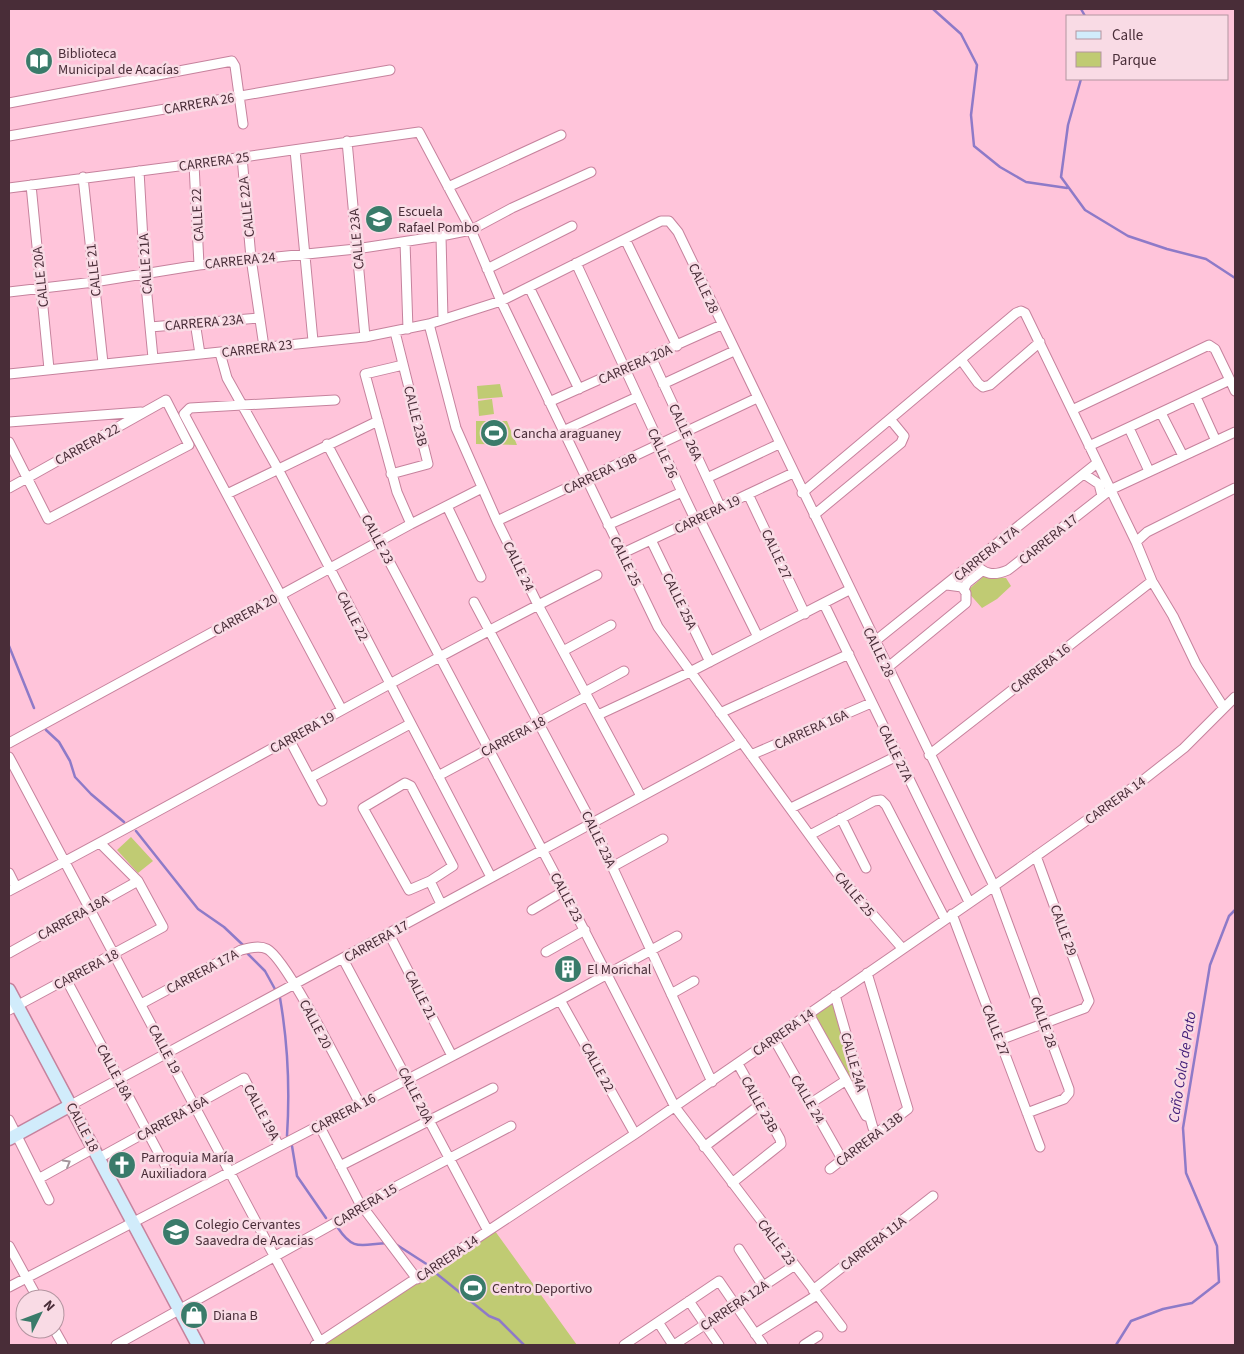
<svg xmlns="http://www.w3.org/2000/svg" width="1244" height="1354" font-family="'Source Sans 3',sans-serif">
<style>
.green{fill:#c0cb73}
.lines{fill:none;stroke-linecap:round;stroke-linejoin:round}
.stream{stroke:#8e7ac8;stroke-width:2.5}
.street-casing{stroke:#c6829d;stroke-width:11}
.secondary-casing{stroke:#c6829d;stroke-width:15}
.street{stroke:#fff;stroke-width:9}
.secondary{stroke:#d1ecfb;stroke-width:12}
.oneway{stroke:#a4969c}
.labels{text-anchor:middle;stroke-width:5;stroke-linejoin:round;paint-order:stroke}
.poi-label{font-size:14px;fill:#492d38;stroke:#f9dbe5;text-anchor:start}
.street-label{font-size:14px;fill:#492d38;stroke:#f9dbe5}
.water-label{font-size:15px;font-style:italic;fill:#3f1b77;stroke:#f9dbe5}
</style>
<rect width="100%" height="100%" fill="#ffc4da"/>
<path class="green" d="M500,384l3,13 -25,2 -1,-13z
M492,399l2,15 -15,2 -1,-15z
M476,421h31l10,24 -41,-1z
M984,576l22,2 5,8 -14,13 -15,9 -15,-17z
M131,837l22,24 -15,12 -21,-23z
M834,1000l30,102 -52,-87z
M495,1231l82,114h-253z"/>
<g class="lines">
<path class="stream" d="M933,9l28,25 16,31 -6,50 3,31 26,21 26,15 41,6
M1081,9l4,7
M1081,79l-13,46 -7,52 24,33 43,26 39,13 39,10 29,19
M9,646l25,62
M46,730l13,12 11,19 5,16 16,17 33,28
M136,831l62,78 26,18 19,18
M248,954l17,17 11,20
M280,998c8,46 10,91 7,138
M292,1146l5,30 29,42
M338,1228c16,24 23,16 50,15
M397,1245l31,20
M437,1274l52,42 10,4 25,25
M1116,1345l15,-24 32,-12 29,-6 27,-21 -2,-36 -31,-73 -3,-45 27,-163 19,-49 6,-6"/>
<g class="street-casing">
<path id="street" d="M9,103l223,-42 3,5 8,58
M9,136l381,-66
M347,141l18,196
M295,150l18,191
M242,157l9,101 13,89
M194,164l5,101
M139,171l6,104 8,83
M83,177l20,186
M31,185l18,184
M448,187l113,-52
M9,188l185,-24 225,-32 52,98 30,71 157,326 182,250 62,71
M441,236l2,83
M625,239l52,107
M405,242l3,87
M576,263l106,229 12,25 5,1 59,119
M487,269l85,-43
M529,287l50,102
M9,292l85,-10 105,-17 157,-16 85,-13 30,-6 41,-22 79,-36
M195,322l5,32
M429,324l27,104 41,93 41,84 103,191
M150,327l109,-9
M220,353l7,25 51,91 213,408
M651,357l69,149
M962,361l16,22 5,4 7,-2 50,-43
M403,365l-38,9 32,118 14,32
M9,374l356,-37 64,-13 72,-23 160,-80h8l9,11 316,654 75,203v4l-5,6 -37,14
M1230,380l5,11
M663,384l71,-33
M1196,397l20,44
M335,400l-145,8 -6,6 158,296
M549,402l172,-77
M1072,410l137,-65 6,4 15,31 -141,66
M1161,413l22,43
M9,422l132,-10
M1129,428l20,43
M563,431l74,-34
M9,442l39,77 141,-74 -23,-45 -139,78 -18,10
M327,444l237,447 111,216 167,220
M391,474l37,-10 -33,-132
M1084,474l15,10 3,12
M707,478l72,-34
M802,493l214,-180 5,-2 4,2 111,229 16,39 21,35 23,48 28,44
M227,494l151,-73
M748,494l57,120
M447,506l34,71
M814,515l87,-72 3,-7 -14,-17
M497,521l260,-123
M608,525l74,-33
M651,540l59,122
M1136,542l11,-10 88,-44
M621,554l172,-81
M975,563c9,12 19,13 33,7l102,-80 125,-58
M964,589l3,-6 15,-12
M474,602l118,221 120,259
M824,604l145,298
M874,642l223,-179
M563,651l48,-26
M887,668l79,-65v-10l-4,-6 -15,-2
M585,692l39,-21
M720,713l129,-59
M598,715l92,-43 159,-82
M289,739l33,62
M9,743l402,-219 71,-36
M751,755l120,-52
M929,755l223,-174
M9,757l311,585
M438,776l149,-80
M310,778l100,-54
M405,783l6,3 42,80 -23,15 -21,9 -46,-82z
M791,808l106,-52
M841,818l25,50
M810,835l64,-34 7,-1 5,5 59,114
M612,867l51,-28
M9,873l7,14
M430,881l11,23
M9,891c197,-103 389,-216 588,-316
M532,910l32,-19
M952,914l88,233
M389,934l63,122
M546,952l39,-22
M9,953l129,-72
M343,959l145,272
M66,979l99,186
M671,994l23,-13
M835,995l38,133
M560,1000l75,134
M141,1004l100,-54c8,-2 18,-5 26,-1 20,10 79,129 93,155
M9,1010l154,-83 -25,-46 -37,-37
M809,1014l57,102
M774,1039l68,120
M1000,1040l85,-32 4,-7 -53,-145
M811,1103l34,-22
M71,1105l671,-363
M9,1120l40,80
M319,1125l40,77 58,77
M704,1147l57,-43
M99,1158l145,-80 35,68
M340,1166l153,-78
M830,1169l78,-60 -41,-136
M40,1178l54,-30
M732,1183l49,-39 -1,-5 -42,-75
M9,1246l29,53
M739,1249l24,37
M9,1287l551,-287 117,-64
M813,1290l120,-94
M689,1301l30,44
M658,1322l15,23
M54,1329l9,16
M755,1334l62,-39
M116,1345l233,-130 27,-18 135,-71
M315,1345l320,-211 359,-248 148,-105 42,-33 51,-51
M624,1345l95,-64 44,64
M674,1345l121,-80
M804,1345l14,-9"/>
</g>
<g class="secondary-casing">
<path id="secondary" d="M9,990l189,355
M9,1139l62,-34"/>
</g>
<use href="#street" class="street"/>
<use href="#secondary" class="secondary"/>
</g>
<defs><path id="oneway-chevron" d="M-2-3.5L2.5 0L-2 3.5" fill="none" stroke-width="1.6" stroke-linecap="round" stroke-linejoin="round" transform="scale(1.25)"/></defs>
<use class="oneway" href="#oneway-chevron" transform="translate(67 1163) rotate(-30)"/>
<defs>
<g id="library-disc" transform="scale(1.4375)"><circle r="9.5" fill="#3a7b6a" stroke="#f9dbe5"/><path d="M-6-4Q-3-5.5-.7-3.5V5Q-3 3-6 4ZM6-4Q3-5.5 .7-3.5V5Q3 3 6 4Z" fill="#fff"/></g>
<g id="school-disc" transform="scale(1.4375)"><circle r="9.5" fill="#3a7b6a" stroke="#f9dbe5"/><path d="M0-5L7-2L0 1L-7-2ZM-4 1L0 2.5L4 1V4Q0 6-4 4Z" fill="#fff"/></g>
<g id="stadium-disc" transform="scale(1.4375)"><circle r="9.5" fill="#3a7b6a" stroke="#f9dbe5"/><path d="M0-5a6.5 5 0 1 0 0 10a6.5 5 0 1 0 0-10ZM-3.5-1.8h7v3.6h-7Z" fill="#fff"/></g>
<g id="building-disc" transform="scale(1.4375)"><circle r="9.5" fill="#3a7b6a" stroke="#f9dbe5"/><path d="M-4-6H4V6H1V3H-1V6H-4ZM-2.5-4.3h1.7v1.8h-1.7ZM.8-4.3h1.7v1.8H.8ZM-2.5-1h1.7V.8h-1.7ZM.8-1h1.7V.8H.8Z" fill="#fff"/></g>
<g id="church-disc" transform="scale(1.4375)"><circle r="9.5" fill="#3a7b6a" stroke="#f9dbe5"/><path d="M-1.2-6h2.4v3.5h3.3v2.4h-3.3V6h-2.4V-.1h-3.3v-2.4h3.3Z" fill="#fff"/></g>
<g id="shop-disc" transform="scale(1.4375)"><circle r="9.5" fill="#3a7b6a" stroke="#f9dbe5"/><path d="M-5-2.5h2.3a2.7 3.5 0 0 1 5.4 0H5L5.5 6h-11ZM-1.5-2.5h3a1.5 2.3 0 0 0-3 0Z" fill="#fff"/></g>
</defs>
<g fill-rule="evenodd">
<use href="#library-disc" x="39" y="61"/>
<use href="#school-disc" x="379" y="219"/>
<use href="#stadium-disc" x="494" y="433"/>
<use href="#building-disc" x="568" y="969"/>
<use href="#church-disc" x="122" y="1165"/>
<use href="#school-disc" x="176" y="1232"/>
<use href="#stadium-disc" x="473" y="1288"/>
<use href="#shop-disc" x="194" y="1315"/>
</g>
<g class="labels">
<g class="poi-label">
<text x="58" y="58">Biblioteca<tspan x="58" dy="16">Municipal de Acacías</tspan></text>
<text x="398" y="216">Escuela<tspan x="398" dy="16">Rafael Pombo</tspan></text>
<text x="513" y="438">Cancha araguaney</text>
<text x="587" y="974">El Morichal</text>
<text x="141" y="1162">Parroquia María<tspan x="141" dy="16">Auxiliadora</tspan></text>
<text x="195" y="1229">Colegio Cervantes<tspan x="195" dy="16">Saavedra de Acacias</tspan></text>
<text x="492" y="1293">Centro Deportivo</text>
<text x="213" y="1320">Diana B</text>
</g>
<g class="street-label">
<text transform="translate(199 103) rotate(-10)" y="5">CARRERA 26</text>
<text transform="translate(214 161) rotate(-8)" y="5">CARRERA 25</text>
<text transform="translate(246 207) rotate(-96)" y="5">CALLE 22A</text>
<text transform="translate(197 215) rotate(-93)" y="5">CALLE 22</text>
<text transform="translate(356 239) rotate(-95)" y="5">CALLE 23A</text>
<text transform="translate(240 260) rotate(-6)" y="5">CARRERA 24</text>
<text transform="translate(145 264) rotate(-94)" y="5">CALLE 21A</text>
<text transform="translate(93 270) rotate(-96)" y="5">CALLE 21</text>
<text transform="translate(40 277) rotate(-96)" y="5">CALLE 20A</text>
<text transform="translate(704 288) rotate(65)" y="5">CALLE 28</text>
<text transform="translate(204 322) rotate(-5)" y="5">CARRERA 23A</text>
<text transform="translate(257 348) rotate(-7)" y="5">CARRERA 23</text>
<text transform="translate(635 364) rotate(-24)" y="5">CARRERA 20A</text>
<text transform="translate(416 416) rotate(76)" y="5">CALLE 23B</text>
<text transform="translate(686 432) rotate(65)" y="5">CALLE 26A</text>
<text transform="translate(87 444) rotate(-29)" y="5">CARRERA 22</text>
<text transform="translate(663 453) rotate(65)" y="5">CALLE 26</text>
<text transform="translate(600 473) rotate(-25)" y="5">CARRERA 19B</text>
<text transform="translate(707 514) rotate(-26)" y="5">CARRERA 19</text>
<text transform="translate(378 539) rotate(62)" y="5">CALLE 23</text>
<text transform="translate(1048 539) rotate(-39)" y="5">CARRERA 17</text>
<text transform="translate(986 553) rotate(-39)" y="5">CARRERA 17A</text>
<text transform="translate(777 554) rotate(65)" y="5">CALLE 27</text>
<text transform="translate(626 561) rotate(64)" y="5">CALLE 25</text>
<text transform="translate(519 566) rotate(64)" y="5">CALLE 24</text>
<text transform="translate(680 601) rotate(64)" y="5">CALLE 25A</text>
<text transform="translate(245 614) rotate(-29)" y="5">CARRERA 20</text>
<text transform="translate(353 616) rotate(63)" y="5">CALLE 22</text>
<text transform="translate(879 652) rotate(64)" y="5">CALLE 28</text>
<text transform="translate(1040 668) rotate(-38)" y="5">CARRERA 16</text>
<text transform="translate(811 729) rotate(-24)" y="5">CARRERA 16A</text>
<text transform="translate(302 732) rotate(-29)" y="5">CARRERA 19</text>
<text transform="translate(513 736) rotate(-28)" y="5">CARRERA 18</text>
<text transform="translate(896 753) rotate(64)" y="5">CALLE 27A</text>
<text transform="translate(1115 800) rotate(-36)" y="5">CARRERA 14</text>
<text transform="translate(599 839) rotate(64)" y="5">CALLE 23A</text>
<text transform="translate(855 894) rotate(50)" y="5">CALLE 25</text>
<text transform="translate(567 897) rotate(62)" y="5">CALLE 23</text>
<text transform="translate(73 917) rotate(-29)" y="5">CARRERA 18A</text>
<text transform="translate(1064 930) rotate(70)" y="5">CALLE 29</text>
<text transform="translate(376 941) rotate(-29)" y="5">CARRERA 17</text>
<text transform="translate(86 969) rotate(-28)" y="5">CARRERA 18</text>
<text transform="translate(202 971) rotate(-28)" y="5">CARRERA 17A</text>
<text transform="translate(421 995) rotate(63)" y="5">CALLE 21</text>
<text transform="translate(1044 1022) rotate(70)" y="5">CALLE 28</text>
<text transform="translate(316 1024) rotate(62)" y="5">CALLE 20</text>
<text transform="translate(996 1030) rotate(69)" y="5">CALLE 27</text>
<text transform="translate(783 1032) rotate(-35)" y="5">CARRERA 14</text>
<text transform="translate(165 1049) rotate(62)" y="5">CALLE 19</text>
<text transform="translate(854 1062) rotate(74)" y="5">CALLE 24A</text>
<text transform="translate(598 1067) rotate(61)" y="5">CALLE 22</text>
<text transform="translate(115 1072) rotate(62)" y="5">CALLE 18A</text>
<text transform="translate(416 1095) rotate(63)" y="5">CALLE 20A</text>
<text transform="translate(808 1099) rotate(60)" y="5">CALLE 24</text>
<text transform="translate(760 1104) rotate(61)" y="5">CALLE 23B</text>
<text transform="translate(262 1112) rotate(62)" y="5">CALLE 19A</text>
<text transform="translate(343 1113) rotate(-28)" y="5">CARRERA 16</text>
<text transform="translate(172 1118) rotate(-29)" y="5">CARRERA 16A</text>
<text transform="translate(83 1127) rotate(62)" y="5">CALLE 18</text>
<text transform="translate(869 1139) rotate(-37)" y="5">CARRERA 13B</text>
<text transform="translate(365 1205) rotate(-31)" y="5">CARRERA 15</text>
<text transform="translate(777 1242) rotate(53)" y="5">CALLE 23</text>
<text transform="translate(873 1243) rotate(-38)" y="5">CARRERA 11A</text>
<text transform="translate(447 1258) rotate(-34)" y="5">CARRERA 14</text>
<text transform="translate(734 1305) rotate(-34)" y="5">CARRERA 12A</text>
</g>
<g class="water-label">
<text transform="translate(1182 1067) rotate(-81)" y="5">Caño Cola de Pato</text>
</g>
</g>
<rect width="1244" height="1354" fill="none" stroke="#492d38" stroke-width="20"/>
<rect x="1066" y="15" width="162" height="65" fill="#f9dbe5" stroke="#b395a0"/>
<rect x="1076" y="31" width="25" height="8" fill="#d1ecfb" stroke="#b395a0"/>
<text x="1112" y="40" font-size="15" fill="#492d38">Calle</text>
<rect x="1076" y="52" width="25" height="15" fill="#c0cb73" stroke="#b395a0"/>
<text x="1112" y="65" font-size="15" fill="#492d38">Parque</text>
<g transform="translate(40 1314) rotate(48)"><circle r="24" fill="#f9dbe5" stroke="#b395a0"/>
<path d="M0-4L9 19L0 12L-9 19Z" fill="#3a7b6a"/>
<text y="-8" font-size="14" font-weight="bold" text-anchor="middle" fill="#492d38">N</text>
</g>
</svg>
